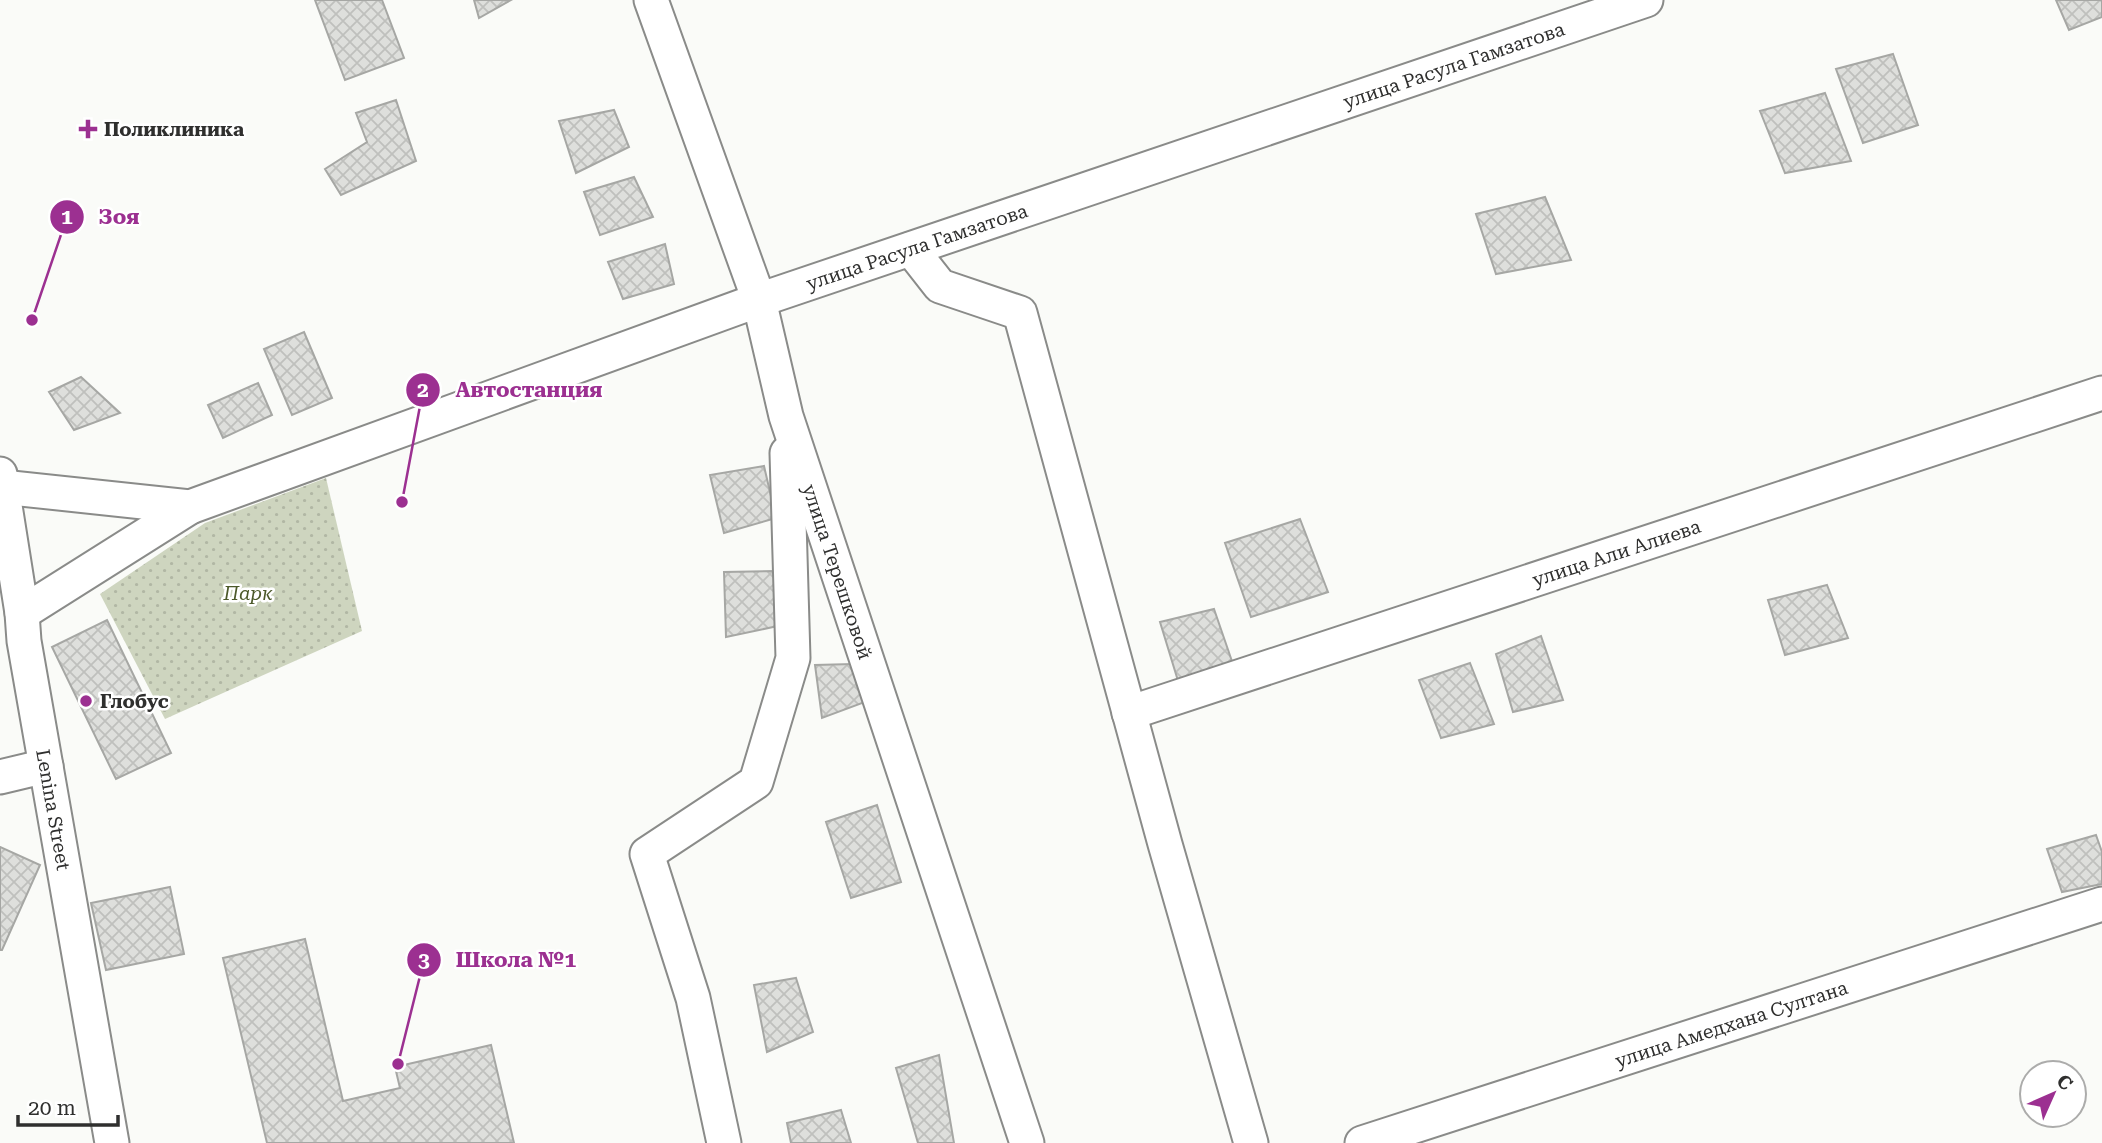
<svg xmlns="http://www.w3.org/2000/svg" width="2102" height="1143" font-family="'Roboto Serif',serif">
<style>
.grass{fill:url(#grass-dots)}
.building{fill:url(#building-cross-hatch);stroke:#a6a7a4;stroke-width:2}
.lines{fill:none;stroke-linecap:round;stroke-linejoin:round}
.minor-casing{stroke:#8a8b89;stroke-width:37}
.minor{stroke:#fff;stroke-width:33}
.poi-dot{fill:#9c3091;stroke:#fff;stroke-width:2.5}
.labels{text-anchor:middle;stroke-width:5;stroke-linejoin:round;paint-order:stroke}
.street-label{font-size:19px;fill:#2f2f2e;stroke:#fff}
.poi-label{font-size:19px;font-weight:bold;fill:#2f2f2e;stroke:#fff;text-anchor:start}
.park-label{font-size:19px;font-style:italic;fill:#4c592a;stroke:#fff}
.leader{fill:none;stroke:#9c3091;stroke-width:2.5}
.callout-dot{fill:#9c3091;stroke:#fff;stroke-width:2.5}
.mark-label{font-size:21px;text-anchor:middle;font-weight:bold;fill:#fff}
.callout-label{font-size:21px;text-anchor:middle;font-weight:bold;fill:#9c3091;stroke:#fff;stroke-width:5;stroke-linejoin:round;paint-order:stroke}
</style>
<defs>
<pattern id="grass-dots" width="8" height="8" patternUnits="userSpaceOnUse" patternTransform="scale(1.75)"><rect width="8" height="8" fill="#ced5bf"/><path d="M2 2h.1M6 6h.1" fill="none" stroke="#b1b7a4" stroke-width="1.8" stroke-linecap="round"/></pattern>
<pattern id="building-cross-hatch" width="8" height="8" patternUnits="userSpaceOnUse" patternTransform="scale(1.75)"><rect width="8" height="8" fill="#dedfdc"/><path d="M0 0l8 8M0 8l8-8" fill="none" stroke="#bfc0bd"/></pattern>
</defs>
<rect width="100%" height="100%" fill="#fafbf8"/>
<path class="grass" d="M326,478l36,153 -197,88 -65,-125 105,-71z"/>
<path class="building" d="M315,0h67l22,58 -59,22z
M474,0h37l-32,18z
M2056,0h46v17l-33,13z
M1893,54l25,71 -55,18 -27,-74z
M1825,93l26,68 -66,12 -25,-62z
M396,100l20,61 -75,34 -16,-26 42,-27 -11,-29z
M614,110l15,37 -53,26 -17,-52z
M634,177l19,40 -53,18 -16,-43z
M1545,197l26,63 -75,14 -20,-60z
M665,244l9,40 -51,15 -15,-37z
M304,332l28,66 -40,17 -28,-66z
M81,377l39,36 -46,17 -25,-38z
M258,383l14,32 -49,23 -15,-33z
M764,466l12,52 -52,15 -14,-58z
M1300,519l28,73 -77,25 -26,-74z
M774,571l4,55 -52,11 -2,-65z
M1827,585l21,53 -63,17 -17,-55z
M1214,609l21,61 -56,14 -19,-62z
M107,620l64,133 -55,26 -64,-132z
M1541,636l22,64 -50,12 -17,-58z
M1470,663l24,61 -53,14 -22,-58z
M853,664l12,38 -43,16 -7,-53z
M877,805l24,77 -50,16 -25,-76z
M2096,835l6,17v32l-40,8 -15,-43z
M0,847l40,18 -38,85h-2z
M170,887l14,67 -78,16 -15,-67z
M305,939l38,162 57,-13 -5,-21 96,-22 23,98h-247l-44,-185z
M796,978l17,54 -46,20 -13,-67z
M939,1055l15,88h-36l-22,-75z
M841,1110l10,33h-60l-4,-20z"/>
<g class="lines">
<g class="minor-casing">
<g id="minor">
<path id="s1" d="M651,0l108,300 27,116 241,727"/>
<path d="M911,249l29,37 80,27 145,531 86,299"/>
<path id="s2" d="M0,474l22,139 2,28 88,502"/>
<path id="s3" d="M2,487l188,20 569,-207 887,-300"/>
<path d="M22,613l168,-106"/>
<path id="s4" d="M1129,713l973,-320"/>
<path d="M0,777l46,-11"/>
<path d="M724,1143l-31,-145 -46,-144 109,-72 37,-124 -6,-205"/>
<path id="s5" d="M1362,1143l740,-239"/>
</g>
</g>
<use href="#minor" class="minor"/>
</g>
<g class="poi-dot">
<path d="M84.5 118.5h7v7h7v7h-7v7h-7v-7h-7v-7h7z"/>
<circle cx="86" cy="701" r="7"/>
</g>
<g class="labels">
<g class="street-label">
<text dy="7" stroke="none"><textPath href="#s3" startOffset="1528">улица Расула Гамзатова</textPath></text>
<text dy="7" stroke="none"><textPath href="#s3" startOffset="961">улица Расула Гамзатова</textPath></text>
<text dy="7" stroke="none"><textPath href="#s4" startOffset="513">улица Али Алиева</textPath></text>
<text dy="7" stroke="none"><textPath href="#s1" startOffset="602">улица Терешковой</textPath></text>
<text dy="7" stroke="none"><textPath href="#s2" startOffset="340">Lenina Street</textPath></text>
<text dy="7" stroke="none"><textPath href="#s5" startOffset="388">улица Амедхана Султана</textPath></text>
</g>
<g class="poi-label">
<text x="104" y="136">Поликлиника</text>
<text x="100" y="708">Глобус</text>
</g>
<g class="park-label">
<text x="248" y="600">Парк</text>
</g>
</g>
<path class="leader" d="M32 320L67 217M402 502L423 390M398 1064L424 960"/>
<g class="callout-dot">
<circle cx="32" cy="320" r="7"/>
<circle cx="402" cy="502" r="7"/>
<circle cx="398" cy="1064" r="7"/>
<circle cx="67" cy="217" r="18"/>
<circle cx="423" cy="390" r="18"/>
<circle cx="424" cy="960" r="18"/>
</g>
<g class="mark-label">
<text x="67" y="224">1</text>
<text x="423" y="397">2</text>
<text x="424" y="967">3</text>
</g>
<g class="callout-label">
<text x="119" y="224">Зоя</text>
<text x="529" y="397">Автостанция</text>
<text x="516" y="967">Школа №1</text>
</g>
<g transform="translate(2053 1094) rotate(45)"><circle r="33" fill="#ffffff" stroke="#acacab" stroke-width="2"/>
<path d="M0-5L12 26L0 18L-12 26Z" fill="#9c3091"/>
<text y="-10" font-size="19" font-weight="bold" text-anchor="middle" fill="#2f2f2e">С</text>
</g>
<path d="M18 1115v10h100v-10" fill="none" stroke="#2f2f2e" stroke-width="3.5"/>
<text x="28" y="1115" font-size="21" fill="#2f2f2e" stroke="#ffffff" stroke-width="5" paint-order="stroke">20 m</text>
</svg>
